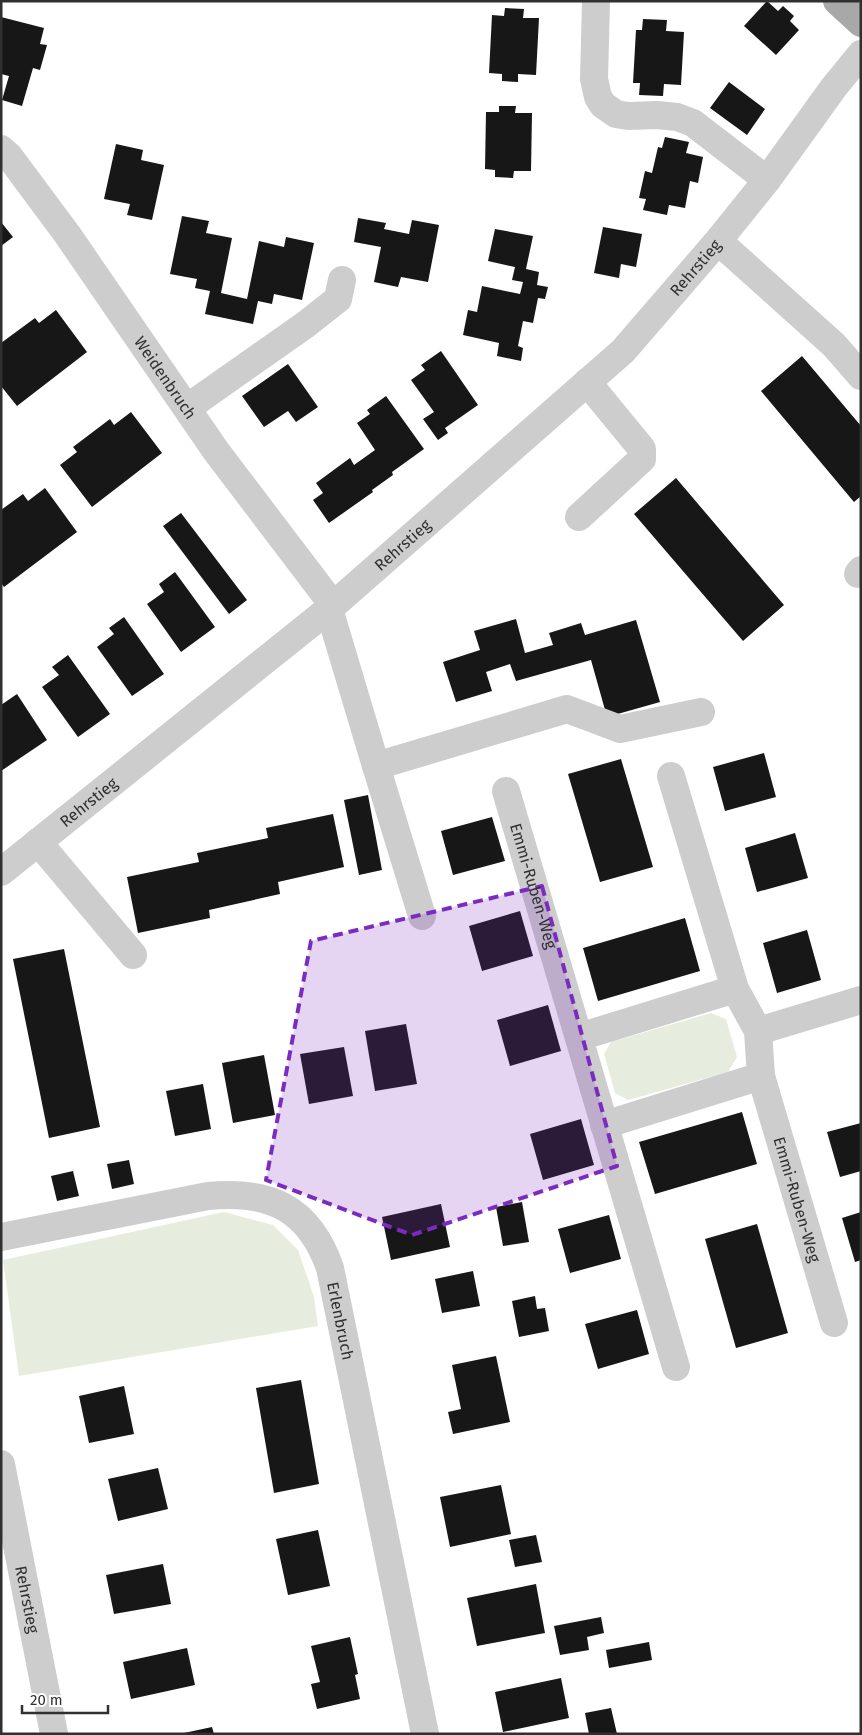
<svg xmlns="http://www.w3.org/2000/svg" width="862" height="1735" font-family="'Fira Sans',sans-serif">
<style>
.green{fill:#e6edde}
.building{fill:#171717}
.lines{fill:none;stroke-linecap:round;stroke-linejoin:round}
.minor{stroke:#cdcdcd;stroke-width:28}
.major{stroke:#a8a8a8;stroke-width:28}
.marked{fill:#7b2cbf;fill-opacity:0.2;stroke:#7b2cbf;stroke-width:4;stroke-dasharray:10 6;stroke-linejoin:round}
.labels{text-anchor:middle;stroke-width:5;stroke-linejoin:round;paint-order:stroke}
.street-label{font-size:16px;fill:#303030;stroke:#fff}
</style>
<rect width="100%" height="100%" fill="#fff"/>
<path class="green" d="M711,1013l15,6 11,38 -9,15 -100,28 -13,-7 -11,-39 7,-12z
M224,1212l49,13 25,25 16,47 4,29 -299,50 -16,-116z"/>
<path class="building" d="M767,1l11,10 5,-5 11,10 -4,5 9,9 -23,25 -32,-29z
M505,8l19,1 -1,9h16l-3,57 -18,-1v8l-16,-1v-7l-13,-1 3,-58 12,1z
M1,17l43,11 -4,16 7,1 -7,25 -7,-2 -11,38 -20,-6 7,-24 -8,-2z
M643,19l24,1 -1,11 18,1 -3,53 -17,-1 -1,12 -24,-1 1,-12h-7l3,-53h6z
M729,82l36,27 -18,26 -37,-27z
M499,106h17l-1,7h17l-1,58h-17l-1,7 -18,-1v-7l-10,-1 1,-57h13z
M665,137l24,5 -3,11 17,4 -5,26 -8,-2 -5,27 -16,-3 -2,10 -24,-5 3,-11 -7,-1 6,-27 7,2 6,-26 4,1z
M116,144l27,6 -2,10 23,5 -12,55 -25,-5 3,-11 -26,-5z
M182,216l27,5 -3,12 26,5 -11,55 26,6 12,-58 25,6 2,-10 28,6 -12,57 -28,-6 -2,10 -14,-3 -5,23 -48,-10 5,-23 -15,-3 2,-9 -27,-5z
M358,218l28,5 -2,6 25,5 3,-14 27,5 -11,57 -27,-5 -3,10 -24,-5 7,-35 -27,-5z
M1,222l12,15 -12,9z
M603,227l39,7 -6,33 -15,-3 -2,14 -25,-5z
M495,229l38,7 -7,33 13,3 -2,13 11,2 -3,12 -7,-1 -5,25 -10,-2 -5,25 5,2 -2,13 -24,-5 2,-13 -36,-8 5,-25 9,2 5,-26 38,8 3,-12 -11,-2 3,-13 -27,-6z
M56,310l31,42 -70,54 -16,-20v-43l34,-25 4,5z
M441,351l37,54 -33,23 3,5 -10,7 -15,-21 11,-7 -23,-32 14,-10 -4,-5z
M802,356l59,70v70l-7,6 -93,-111z
M288,364l30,43 -22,15 -8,-11 -24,16 -22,-31z
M386,396l38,53 -32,23 1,3 -21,15 1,2 -44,31 -16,-23 10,-7 -7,-10 34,-25 4,7 21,-15 -18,-27 13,-9 -3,-4z
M131,412l31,41 -70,54 -32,-42 17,-13 -4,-5 37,-28 4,6z
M676,478l108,127 -41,36 -109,-127z
M45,488l32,44 -73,55 -3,-4v-73l22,-16 5,7z
M181,513l66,87 -18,14 -66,-88z
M175,572l40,55 -34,25 -34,-48 17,-12 -5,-8z
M124,617l40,57 -32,22 -35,-49 17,-13 -5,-6z
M516,619l9,34 28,-8 -4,-12 32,-10 4,12 51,-15 24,82 -53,15 -16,-57 -75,21 -6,-17 -24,8 6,19 -36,11 -13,-40 37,-12 -6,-19z
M68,655l42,59 -32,23 -36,-50 17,-12 -7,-8z
M17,694l30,46 -46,31v-66z
M764,753l12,44 -51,14 -12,-44z
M621,759l32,108 -53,15 -32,-108z
M368,795l14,75 -23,5 -15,-75z
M333,814l11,53 -66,15 2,12 -71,16 1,8 -72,15 -11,-56 72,-15 -2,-9 71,-15 -2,-10z
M492,817l13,44 -52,14 -12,-44z
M795,833l13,45 -51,14 -12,-44z
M520,911l13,45 -51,15 -13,-45z
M685,918l15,53 -102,30 -15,-53z
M807,930l14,50 -44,13 -14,-50z
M64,949l36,178 -51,11 -36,-179z
M548,1005l13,46 -51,15 -13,-46z
M406,1024l11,60 -42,7 -10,-60z
M344,1047l9,49 -44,8 -9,-50z
M264,1055l11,60 -42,8 -11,-60z
M203,1084l8,45 -36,7 -9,-45z
M742,1112l15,52 -102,30 -16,-52z
M581,1119l13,46 -51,15 -13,-46z
M861,1123v48l-21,6 -13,-45z
M129,1160l5,24 -22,5 -5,-25z
M73,1171l6,25 -22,5 -6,-25z
M522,1202l7,40 -26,4 -7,-39z
M441,1204l9,43 -59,13 -9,-43z
M861,1212v48l-6,2 -13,-44z
M609,1215l12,44 -51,14 -12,-44z
M757,1224l31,109 -52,15 -31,-109z
M473,1271l7,35 -38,7 -7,-34z
M535,1296l2,13 8,-1 4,23 -30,6 -7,-36z
M637,1310l12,44 -51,15 -13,-45z
M496,1356l14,66 -57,12 -5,-22 13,-3 -9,-44z
M301,1380l18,104 -45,9 -18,-105z
M124,1386l10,48 -45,9 -10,-47z
M158,1468l10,41 -50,12 -10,-42z
M501,1485l10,49 -61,13 -10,-50z
M318,1530l12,56 -42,9 -12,-56z
M536,1535l6,27 -27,5 -6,-27z
M163,1564l8,40 -57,10 -8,-39z
M536,1584l9,49 -68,13 -10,-48z
M601,1617l3,16 -17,4 2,13 -29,5 -6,-29z
M350,1637l8,37 -3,1 5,24 -43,10 -6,-25 9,-2 -9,-36z
M649,1642l3,18 -43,8 -3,-18z
M187,1648l8,37 -64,14 -8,-37z
M561,1678l8,40 -66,14 -8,-40z
M611,1708l6,26h-28l-4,-21z
M212,1727l2,7h-30v-1z"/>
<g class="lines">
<g class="minor">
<path d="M596,1l-2,78 4,18 5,8 13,9 12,2 29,-1 20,2 16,6 74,57"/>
<path id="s1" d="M1,149l8,7 58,78 149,217 117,154"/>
<path d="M718,241l116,104 27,31"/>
<path d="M187,408l118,-83 33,-26 4,-19"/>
<path d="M579,517l63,-58v-10l-55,-67"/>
<path d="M858,574l3,-4"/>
<path d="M329,609l47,157 191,-57 53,20 81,-17"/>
<path d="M376,766l46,150"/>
<path id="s2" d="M671,776l64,213 23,42 3,45 73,247"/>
<path id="s3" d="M506,791l170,576"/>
<path d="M38,842l95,113"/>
<path id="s4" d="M1,872l328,-263 294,-258 95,-110 49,-61 67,-93 27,-33"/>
<path d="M758,1031l103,-31"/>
<path d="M579,1037l156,-48"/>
<path d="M604,1125l157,-49"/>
<path id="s5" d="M1,1237l207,-41c62,-6 101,12 122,72l95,466"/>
<path id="s6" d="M1,1464l53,270"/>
</g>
<path class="major" d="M837,1l24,22"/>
</g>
<path class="marked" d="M542,886l75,280 -205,69 -146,-55 45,-239z"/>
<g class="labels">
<g class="street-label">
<text dy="6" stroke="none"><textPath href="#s4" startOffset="922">Rehrstieg</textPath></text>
<text dy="6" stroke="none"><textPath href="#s1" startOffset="282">Weidenbruch</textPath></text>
<text dy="6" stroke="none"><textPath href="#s4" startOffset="518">Rehrstieg</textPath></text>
<text dy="6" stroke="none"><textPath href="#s4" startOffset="112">Rehrstieg</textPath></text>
<text dy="6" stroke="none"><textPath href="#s3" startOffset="99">Emmi-Ruben-Weg</textPath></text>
<text dy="6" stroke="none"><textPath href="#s2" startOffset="444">Emmi-Ruben-Weg</textPath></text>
<text dy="6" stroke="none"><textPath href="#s5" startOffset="421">Erlenbruch</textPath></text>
<text dy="6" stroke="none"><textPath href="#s6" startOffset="138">Rehrstieg</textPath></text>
</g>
</g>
<rect width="862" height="1735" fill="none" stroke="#303030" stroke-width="5"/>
<path d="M22 1705v8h86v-8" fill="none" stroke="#303030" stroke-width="2.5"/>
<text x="30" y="1705" font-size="15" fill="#303030" stroke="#ffffff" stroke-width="4" paint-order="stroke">20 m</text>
</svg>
